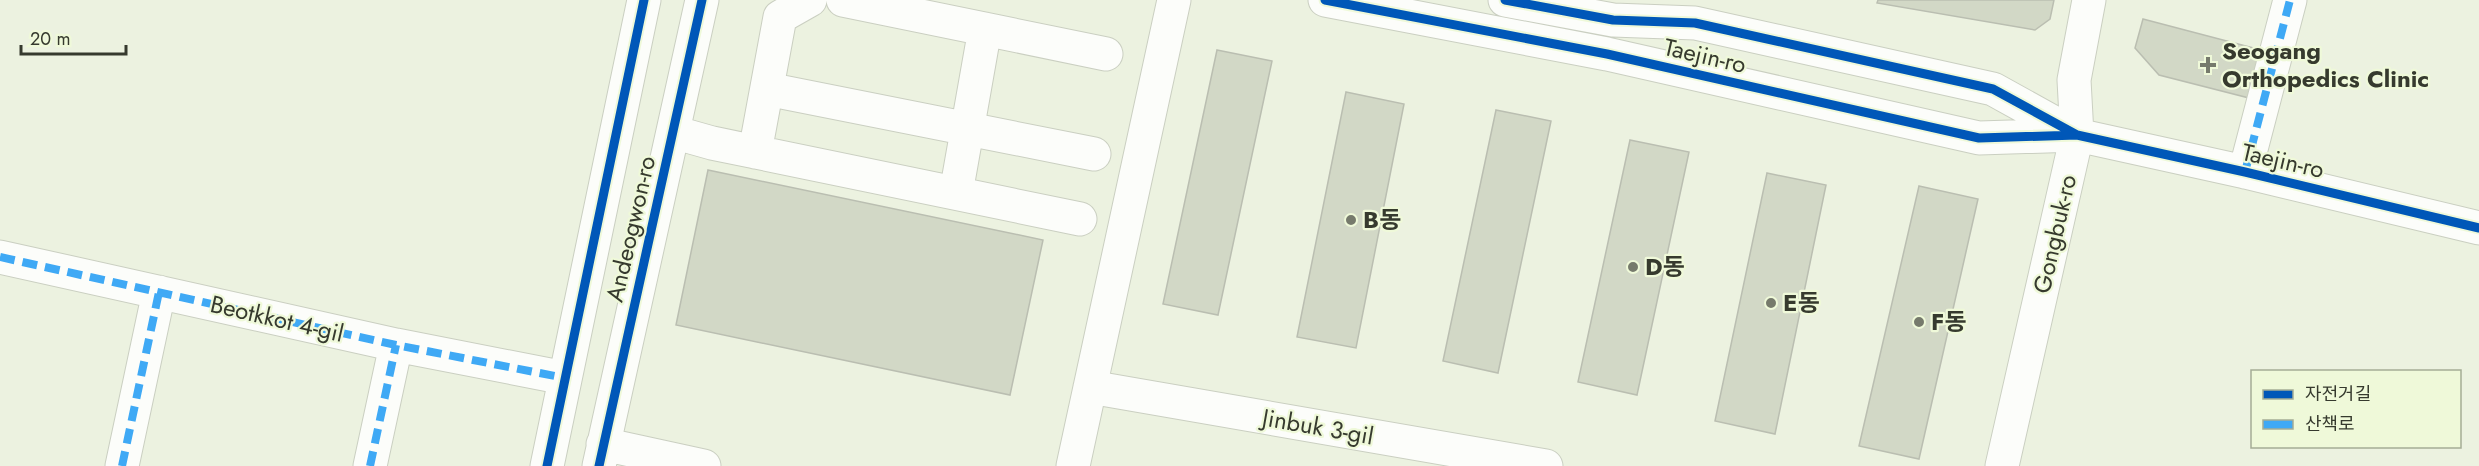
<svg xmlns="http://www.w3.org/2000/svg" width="2479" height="466" font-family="Jost,'Noto Sans KR',sans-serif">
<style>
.building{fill:#d2d8c6;stroke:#babeb1;stroke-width:1.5}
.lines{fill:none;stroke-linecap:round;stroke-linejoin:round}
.minor-casing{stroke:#cacfc1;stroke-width:35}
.minor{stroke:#fcfdfa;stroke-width:33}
.quiet{stroke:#3fa9f5;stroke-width:8;stroke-dasharray:15 8;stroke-linecap:butt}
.cycleway-casing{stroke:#eff9d9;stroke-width:13}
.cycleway{stroke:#0057b8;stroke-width:9}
.poi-dot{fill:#767a6c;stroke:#eff9d9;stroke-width:2}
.labels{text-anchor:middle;stroke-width:4.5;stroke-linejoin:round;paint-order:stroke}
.poi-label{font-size:24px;font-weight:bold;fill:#363a2e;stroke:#eff9d9;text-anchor:start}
.street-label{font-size:24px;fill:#363a2e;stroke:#eff9d9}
</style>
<rect width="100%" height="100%" fill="#ecf2e0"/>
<path class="building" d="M1878,0h176l-4,19 -15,11 -158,-27z
M2143,19l122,32 -12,48 -94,-24 -24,-27z
M1217,50l55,11 -54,254 -55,-11z
M1346,92l58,12 -48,244 -59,-11z
M1496,110l55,11 -53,252 -55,-12z
M1630,140l59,12 -52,243 -59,-13z
M708,170l335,70 -33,155 -334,-70z
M1767,173l59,12 -51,249 -60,-13z
M1919,186l59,13 -59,260 -60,-13z"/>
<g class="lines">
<g class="minor-casing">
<path id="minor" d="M843,0l263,54
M1325,0l282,54 372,84 98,-3 168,37 234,56
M1505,0l108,20 82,3 298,66 83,46
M767,89l327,65
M673,132l39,11 368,76
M755,152l25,-135 30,-17
M2245,172l45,-172
M956,193l29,-164
M0,257l396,88 169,33
M1090,387l456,79
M603,444l101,22
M122,466l37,-174
M370,466l26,-121
M547,466l97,-466
M599,466l103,-466
M1073,466l101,-466
M2002,466l75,-331 -3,-55 15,-80"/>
</g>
<use href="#minor" class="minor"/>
<path class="quiet" d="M2245,172l45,-172
M0,257l396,88 169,33
M122,466l37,-174
M370,466l26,-121"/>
<g class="cycleway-casing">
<path id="cycleway" d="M1325,0l282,54 372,84 98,-3 168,37 234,56
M1505,0l108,20 82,3 298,66 84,46
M547,466l97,-466
M599,466l103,-466"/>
</g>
<use href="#cycleway" class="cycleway"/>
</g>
<g class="poi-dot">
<path d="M2205 56h6v6h6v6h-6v6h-6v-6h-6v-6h6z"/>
<circle cx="1351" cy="220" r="6"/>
<circle cx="1633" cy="267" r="6"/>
<circle cx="1771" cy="303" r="6"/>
<circle cx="1919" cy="322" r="6"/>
</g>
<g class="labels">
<g class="poi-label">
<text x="2222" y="59">Seogang<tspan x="2222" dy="28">Orthopedics Clinic</tspan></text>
<text x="1363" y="228">B동</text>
<text x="1645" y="275">D동</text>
<text x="1783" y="311">E동</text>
<text x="1931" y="330">F동</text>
</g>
<g class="street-label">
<text transform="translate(1705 56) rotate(13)" y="8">Taejin-ro</text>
<text transform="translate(2283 161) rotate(13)" y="8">Taejin-ro</text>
<text transform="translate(631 229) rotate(-77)" y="8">Andeogwon-ro</text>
<text transform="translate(2055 234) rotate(-77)" y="8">Gongbuk-ro</text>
<text transform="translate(277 319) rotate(13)" y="8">Beotkkot 4-gil</text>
<text transform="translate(1318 427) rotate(10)" y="8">Jinbuk 3-gil</text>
</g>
</g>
<rect x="2251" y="370" width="210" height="78" fill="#eff9d9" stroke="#a5ad95" stroke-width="1.5"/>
<rect x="2263" y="390" width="30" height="9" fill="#0057b8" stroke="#a5ad95" stroke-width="1.5"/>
<text x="2305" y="400" font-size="18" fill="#363a2e">자전거길</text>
<rect x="2263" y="420" width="30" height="9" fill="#3fa9f5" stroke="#a5ad95" stroke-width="1.5"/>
<text x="2305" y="430" font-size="18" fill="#363a2e">산책로</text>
<path d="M21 45v9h105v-9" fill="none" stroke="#363a2e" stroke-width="3"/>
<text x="30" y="45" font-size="18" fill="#363a2e" stroke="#eff9d9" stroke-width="4.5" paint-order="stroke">20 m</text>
</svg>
